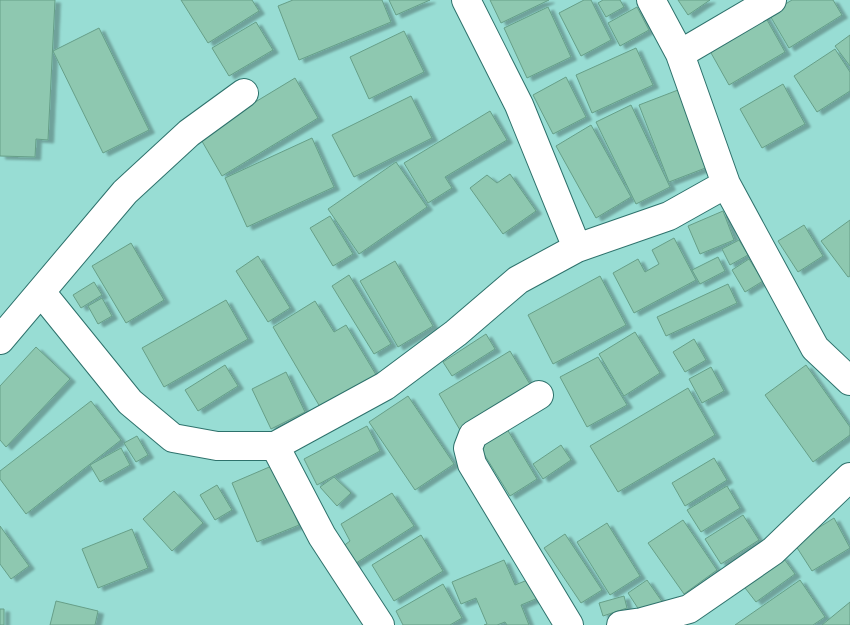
<svg xmlns="http://www.w3.org/2000/svg" width="850" height="625" font-family="Helvetica,sans-serif">
<style>
.building{fill:#8ec8b0;stroke:#669f88;filter:url(#shadow)}
.lines{fill:none;stroke-linecap:round;stroke-linejoin:round}
.minor-casing{stroke:#2e726c;stroke-width:30}
.minor{stroke:#fff;stroke-width:28}
</style>
<defs>
<filter id="shadow"><feDropShadow dx="5.5" dy="3" stdDeviation="1" flood-color="#0004"/></filter>
</defs>
<rect width="100%" height="100%" fill="#98ddd4"/>
<path class="building" d="M0,0h55l-7,140 -12,-1 -1,18 -35,-1z
M181,0h71l7,11 -51,32z
M293,0h89l9,22 -92,38 -21,-54z
M389,0h41l-34,15z
M490,0h59l-48,23z
M584,0h7l20,40 -30,16 -22,-43z
M603,0h17l4,7 -18,10 -8,-14z
M678,0h32l-22,15z
M792,0h41l9,15 -53,33 -20,-34z
M548,7l23,50 -44,21 -23,-50z
M637,7l12,23 -29,16 -12,-23z
M762,11l23,41 -56,33 -23,-41z
M256,22l17,28 -44,26 -17,-28z
M99,28l50,102 -46,23 -50,-102z
M404,31l20,41 -55,27 -19,-42z
M850,35v31l-15,-20z
M636,48l17,37 -61,28 -16,-38z
M835,49l15,23v19l-33,21 -23,-36z
M566,77l20,40 -33,17 -20,-39z
M295,78l23,40 -96,58 -23,-40z
M783,84l22,40 -43,24 -22,-39z
M678,90l30,77 -39,15 -30,-77z
M411,96l21,42 -78,39 -22,-42z
M631,105l39,82 -34,17 -40,-82z
M490,111l17,29 -62,37 7,11 -24,15 -24,-40z
M591,125l40,72 -35,21 -40,-72z
M312,138l22,49 -87,40 -22,-49z
M396,162l31,45 -68,47 -31,-45z
M510,174l26,37 -33,23 -33,-46 17,-13 10,8z
M723,211l11,29 -34,14 -12,-28z
M330,216l23,38 -20,12 -23,-38z
M850,220v56l-2,1 -27,-36z
M804,225l19,31 -25,16 -20,-31z
M674,238l22,42 -62,33 -21,-40 25,-14 7,13 14,-8 -7,-14z
M739,240l9,15 -18,10 -8,-16z
M131,243l33,57 -38,23 -34,-57z
M258,256l32,52 -22,14 -32,-51z
M718,257l7,14 -25,13 -8,-14z
M749,259l14,22 -18,11 -13,-22z
M395,261l38,65 -35,21 -38,-66z
M349,275l42,69 -17,10 -42,-68z
M600,276l26,49 -73,39 -25,-49z
M94,282l8,13 -21,13 -8,-13z
M728,284l9,19 -71,33 -9,-19z
M102,298l10,18 -14,8 -10,-18z
M226,300l22,39 -84,48 -22,-39z
M315,301l19,31 12,-7 32,53 -55,34 -50,-85z
M635,332l25,41 -36,23 -25,-42z
M486,334l9,15 -43,27 -9,-14z
M694,339l12,21 -21,12 -12,-20z
M36,347l34,32 -64,68 -6,-7v-54z
M510,351l21,35 -71,44 -21,-36z
M598,357l29,48 -40,22 -27,-50z
M225,365l13,21 -40,25 -13,-21z
M806,365l44,62v8l-37,27 -48,-67z
M711,367l13,24 -22,12 -13,-24z
M286,372l19,40 -34,17 -19,-40z
M688,388l27,47 -97,57 -28,-46z
M408,396l46,68 -39,26 -46,-68z
M91,401l30,39 -95,74 -26,-35v-8z
M367,426l13,25 -63,34 -13,-26z
M507,429l30,50 -27,17 -31,-50z
M137,436l11,19 -12,7 -12,-19z
M561,445l10,15 -28,19 -10,-15z
M121,448l9,17 -30,17 -10,-17z
M714,458l13,22 -42,26 -13,-23z
M274,465l25,60 -42,17 -25,-59z
M334,477l17,16 -14,13 -17,-19z
M217,485l15,25 -17,10 -15,-25z
M727,486l13,22 -39,24 -14,-22z
M174,491l29,32 -31,28 -29,-32z
M392,493l22,33 -61,39 -11,-18 8,-6 -9,-17z
M743,515l16,25 -38,24 -16,-25z
M834,518l16,30 -38,23 -18,-28z
M683,520l34,50 -33,24 -36,-51z
M607,523l33,53 -30,19 -33,-53z
M0,526l29,40 -18,13 -11,-15z
M132,529l16,39 -50,20 -16,-39z
M565,534l37,56 -21,13 -37,-55z
M421,535l22,36 -49,30 -22,-36z
M782,556l13,18 -39,28 -14,-18z
M504,560l11,25 15,-6 8,19 -17,7 8,20h-22l-2,-3 -8,3h-13l3,-1 -11,-26 -15,6 -9,-22z
M647,580l16,23 -20,13 -15,-23z
M800,580l25,37 -12,8h-78z
M443,584l19,34 -12,7h-47l-7,-14z
M624,596l3,12 -24,8 -4,-13z
M56,601l42,10 -3,14h-45z
M850,602v23h-28z
M0,609h4v16h-4z"/>
<g class="lines">
<g class="minor-casing">
<path id="minor" d="M466,0l53,105 58,143
M651,0l29,54 46,130 89,164 35,33
M680,54l92,-54
M41,292l89,110 43,36 44,8h58l110,-60 71,-53 62,-53 59,-32 92,-32 57,-32
M0,340l125,-148 64,-59 55,-40
M539,395l-66,40 -5,13 4,16 97,161
M275,446l47,90 58,89
M621,625l21,-3 47,-13 84,-58 77,-74"/>
</g>
<use href="#minor" class="minor"/>
</g>
</svg>
